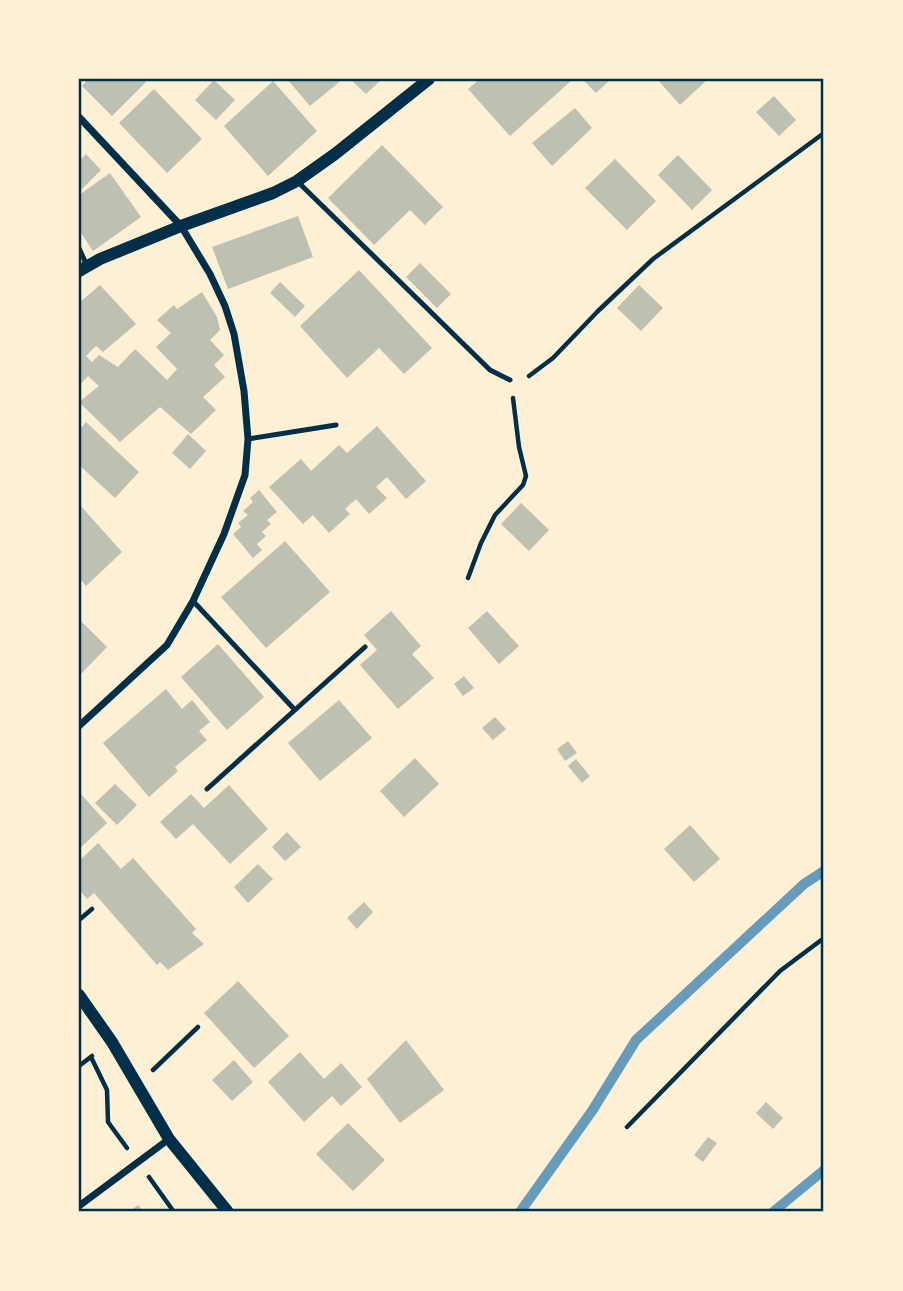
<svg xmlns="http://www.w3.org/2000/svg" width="903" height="1291" font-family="Lora,serif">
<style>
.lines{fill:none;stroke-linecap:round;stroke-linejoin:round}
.stream{stroke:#669bbc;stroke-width:10}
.building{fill:#bec0b2}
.path{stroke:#003049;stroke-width:4.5}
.service{stroke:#003049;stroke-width:5}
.minor{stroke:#003049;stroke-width:7}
.tertiary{stroke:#003049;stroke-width:12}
.neatline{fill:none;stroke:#003049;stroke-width:2.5}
</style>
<rect width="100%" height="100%" fill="#fdf0d5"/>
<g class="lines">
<path class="stream" d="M520,1212l72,-101 44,-71 168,-156 20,-13
M773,1212l51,-42"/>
</g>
<path class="building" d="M88,79h55l3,3 -34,34 -30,-30z
M287,79h56l-33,27z
M350,79h32l-16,15z
M480,79h93l-63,57 -42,-47z
M582,79h29l-15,14z
M657,79h51l-28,26z
M214,80l21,20 -19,20 -21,-20z
M273,81l44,50 -49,45 -44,-50z
M154,89l48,50 -35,34 -48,-50z
M774,96l22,24 -17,16 -23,-24z
M575,108l17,20 -40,38 -20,-23z
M382,145l61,62 -18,18 -15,-15 -36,35 -46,-47z
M86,154l15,16 -20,20 -2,-2v-27z
M678,155l34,35 -20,20 -34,-35z
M615,159l41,42 -29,29 -42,-42z
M110,173l31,44 -48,34 -14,-21v-35z
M298,216l15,41 -85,32 -16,-42z
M420,263l31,31 -14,14 -31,-31z
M359,270l73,78 -28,26 -25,-26 -32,30 -47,-52z
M280,282l25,24 -10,11 -25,-24z
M100,285l36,39 -33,28 -7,-6 -10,10 6,6 7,-7 19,12 17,-18 32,31 10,-11 -21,-22 15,-14 -14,-13 17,-15 3,4 25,-17 15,25 3,13 -10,10 14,15 -10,10 11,12 -22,20 13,13 -25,24 -31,-27 -40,35 -41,-40 20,-16 -11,-10 -9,10v-83z
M639,285l24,23 -22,23 -24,-23z
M86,422l53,50 -24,26 -36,-33v-35z
M377,426l49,55 -20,18 -19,-22 -11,10 11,11 -18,16 -13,-15 -11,10 5,5 -21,19 -16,-18 -10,9 -34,-37 32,-28 10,12 28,-26 8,8z
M188,434l18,17 -16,18 -18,-16z
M259,490l18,22 -10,8 4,4 -9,8 4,4 -9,8 5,6 -9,8 -20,-24 8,-7 -3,-4 10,-8 -5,-4 10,-9 -3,-4z
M521,503l28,27 -20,21 -28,-27z
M79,504l43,48 -36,34 -7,-8z
M285,541l45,51 -64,56 -45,-51z
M391,611l30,35 -9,8 22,24 -36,31 -38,-44 17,-15 -13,-15z
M487,611l32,35 -20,18 -31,-36z
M79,619l28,28 -28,29z
M218,644l46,53 -37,33 -46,-53z
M464,676l10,12 -11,8 -9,-12z
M166,689l16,20 10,-9 18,22 -11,9 8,9 -32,27 3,4 -29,26 -46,-54z
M339,700l33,38 -52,43 -32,-38z
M495,717l11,12 -13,11 -11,-12z
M568,741l9,12 -12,8 -8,-12z
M415,758l24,26 -35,33 -24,-26z
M576,759l14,17 -8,7 -14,-17z
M115,784l22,21 -20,20 -22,-22z
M229,785l39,44 -38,35 -37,-40 -17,15 -16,-17 31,-28 13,14z
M79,792l28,31 -28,26z
M690,825l30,34 -26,23 -30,-33z
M287,832l14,15 -16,14 -13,-14z
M98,843l23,26 12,-11 63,71 -4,4 12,11 -36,26 -8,-8 -3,3 -63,-72 -7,6 -8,-10v-28z
M258,864l15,15 -25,24 -14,-16z
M364,902l9,10 -16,17 -10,-11z
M238,981l51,55 -35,32 -50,-55z
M406,1040l38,50 -44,33 -33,-44z
M300,1052l24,27 17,-16 21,24 -21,19 -9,-10 -28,26 -36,-40z
M234,1060l19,22 -21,19 -20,-21z
M766,1102l17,16 -10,11 -17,-16z
M348,1123l37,37 -32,31 -37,-37z
M708,1137l9,6 -14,19 -9,-7z
M138,1205l6,7h-15z"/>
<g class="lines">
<path class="path" d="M529,376l24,-18 45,-47 55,-52 171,-126
M468,578l13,-35 14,-28 28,-30 3,-9 -7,-29 -6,-49
M79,920l13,-11
M91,1057l16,33 1,32 19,26
M79,1066l13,-10
M153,1070l45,-43
M627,1127l153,-156 44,-33
M149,1177l25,35"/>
<path class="service" d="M297,181l193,189 20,10
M79,248l8,18
M248,439l88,-14
M193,601l102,109
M207,789l158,-142"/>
<path class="minor" d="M79,117l102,109 29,48 15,32 9,28 10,57 4,48 -3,36 -21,59 -31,67 -26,44 -88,81
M79,1206l90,-67"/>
<path class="tertiary" d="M79,271l21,-12 81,-33 92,-33 24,-12 38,-27 94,-75
M79,995l33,47 57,97 59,73"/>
</g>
<rect width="903" height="1291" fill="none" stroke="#fdf0d5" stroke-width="161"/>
<rect x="80" y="80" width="742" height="1130" class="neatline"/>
</svg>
